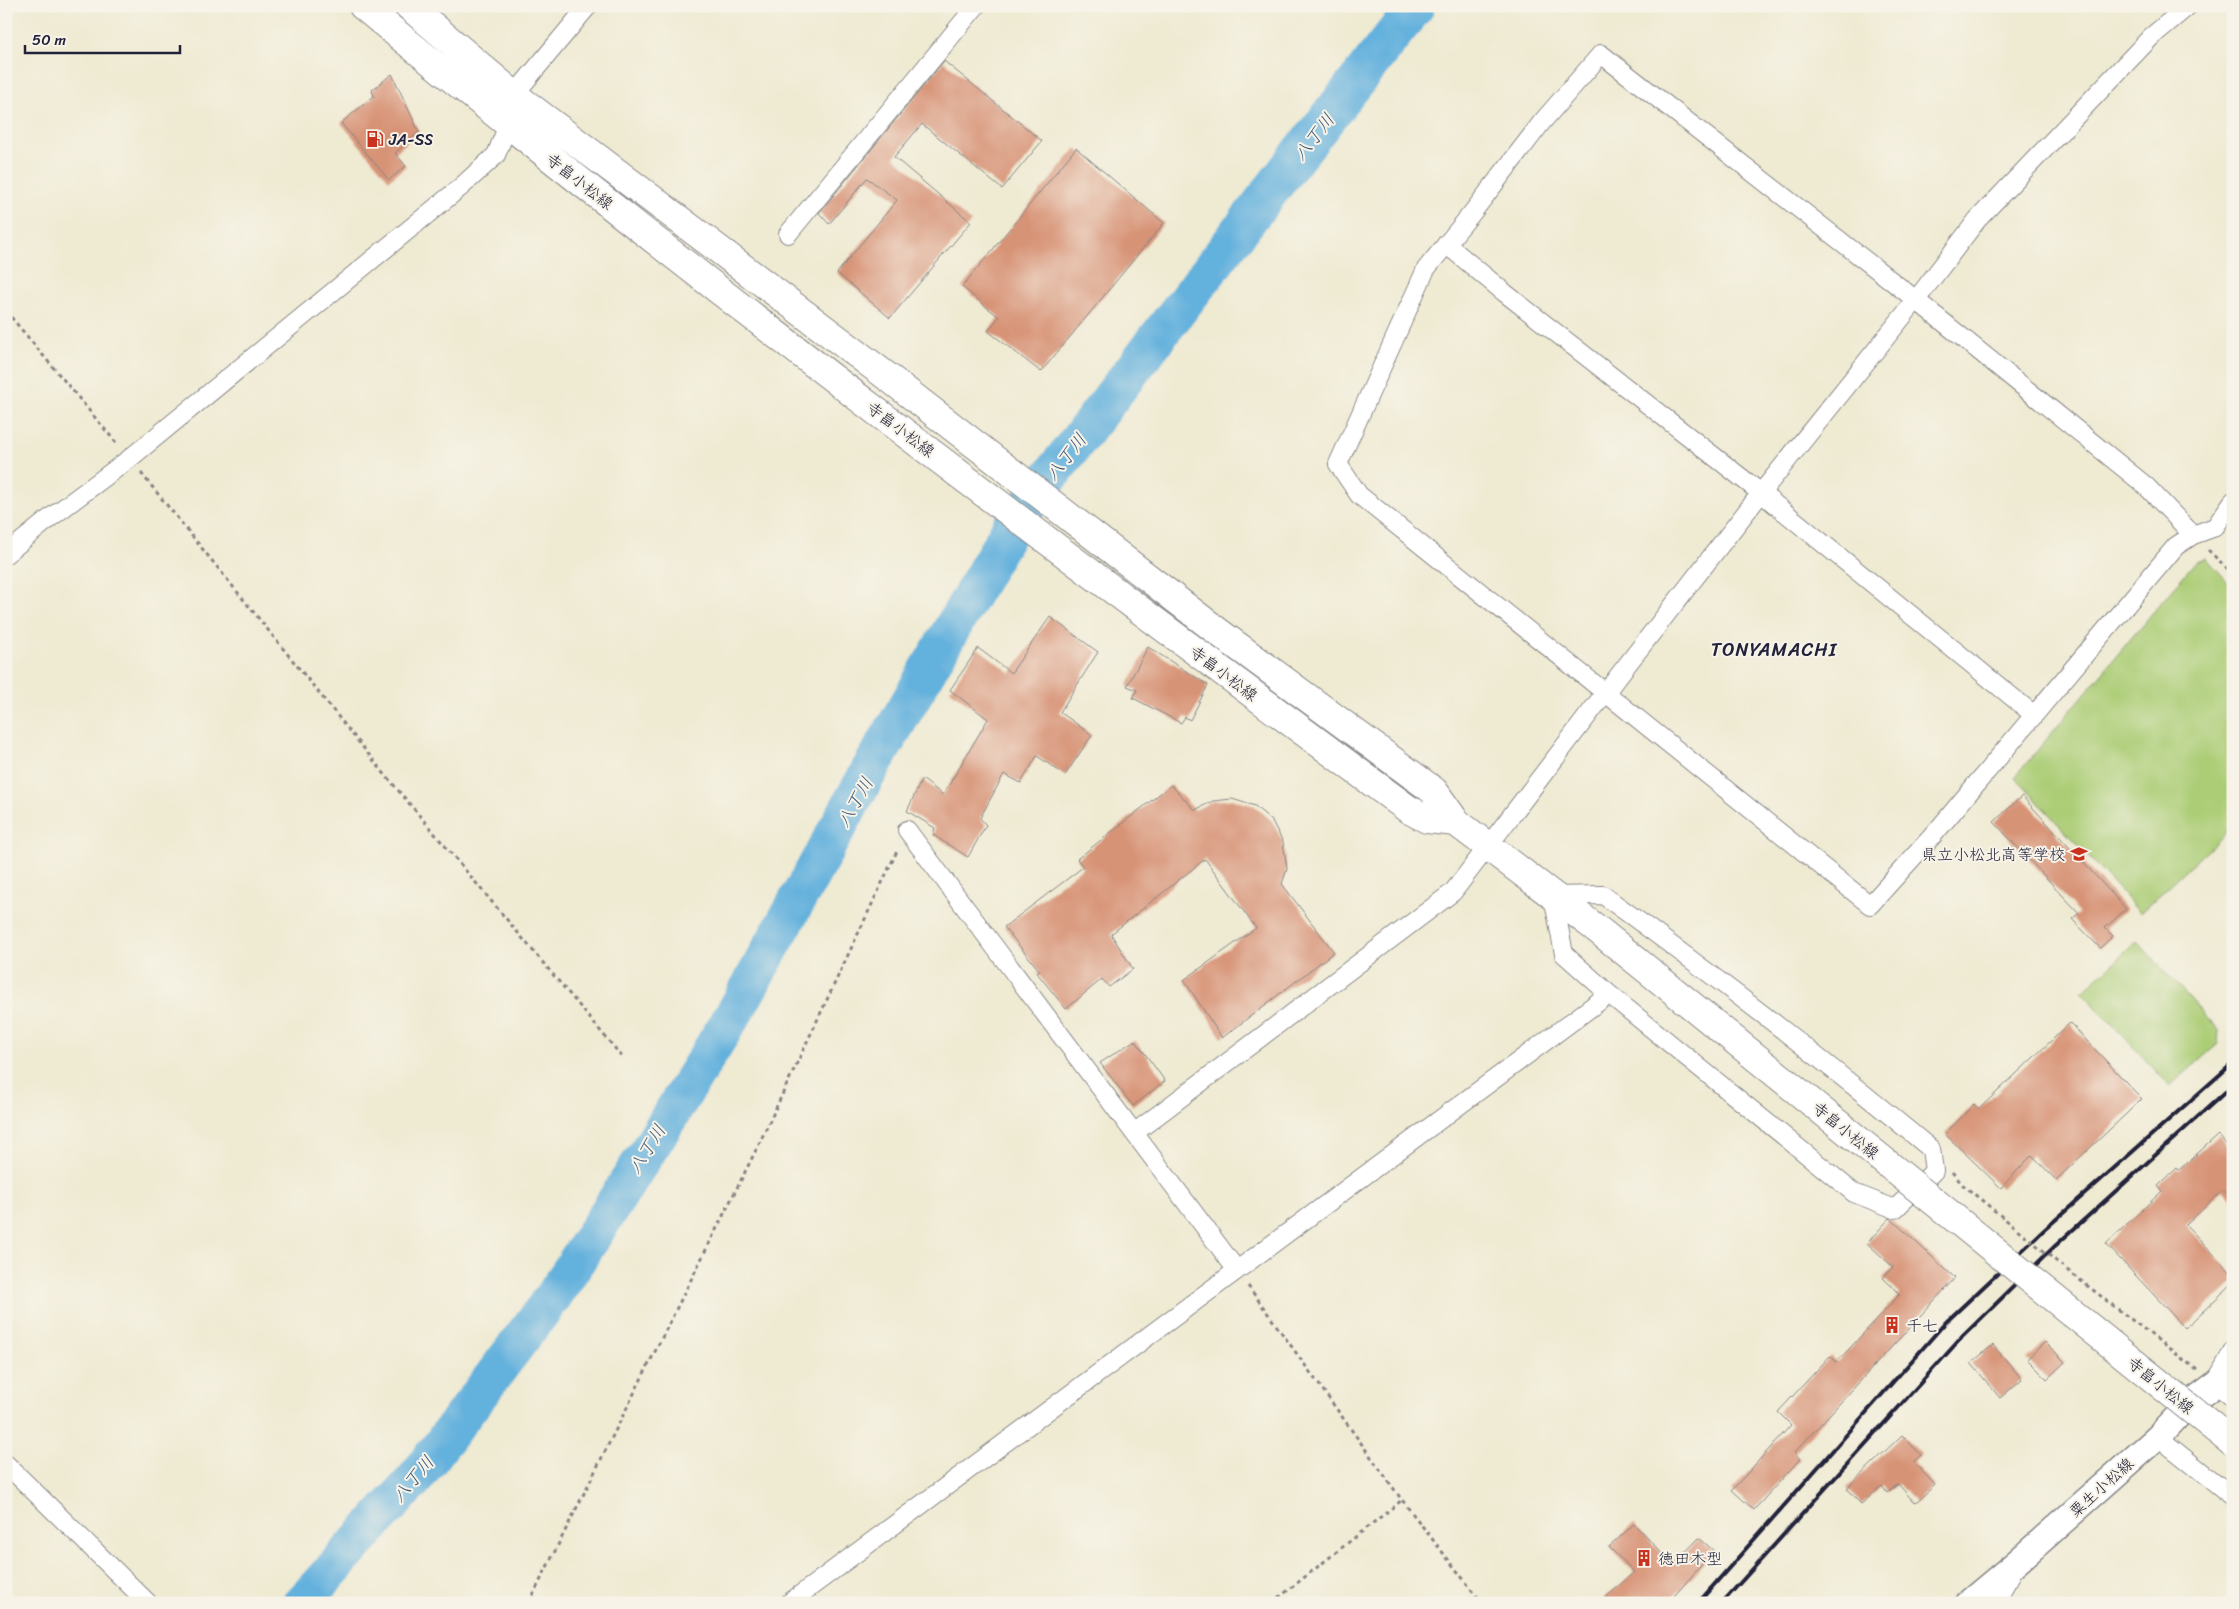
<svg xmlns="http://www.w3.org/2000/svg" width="2239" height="1609" font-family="Sriracha,'Klee One',sans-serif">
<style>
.green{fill:#accd76;stroke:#677858}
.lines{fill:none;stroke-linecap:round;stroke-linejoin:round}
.river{stroke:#64b1dd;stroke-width:38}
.building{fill:#d79376}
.street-casing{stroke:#888686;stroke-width:20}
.secondary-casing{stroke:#888686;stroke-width:28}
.primary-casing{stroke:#888686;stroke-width:30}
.path{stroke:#888686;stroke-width:3;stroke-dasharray:4 4;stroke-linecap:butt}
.street{stroke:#fff;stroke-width:18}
.secondary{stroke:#fff;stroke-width:25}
.primary{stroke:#fff;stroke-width:28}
.rail{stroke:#22223b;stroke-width:4}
.primary-bridge-casing{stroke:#888686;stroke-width:30;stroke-linecap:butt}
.path-bridge{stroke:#888686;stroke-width:3;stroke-dasharray:4 4;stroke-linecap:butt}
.primary-bridge{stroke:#fff;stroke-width:28}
.labels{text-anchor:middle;stroke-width:4;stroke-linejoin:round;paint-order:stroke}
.poi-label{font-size:16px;fill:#22223b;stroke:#f7f3e8;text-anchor:start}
.street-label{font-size:16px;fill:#22223b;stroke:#f7f3e8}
.water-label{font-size:18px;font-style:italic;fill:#395474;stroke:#f7f3e8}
.quarter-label{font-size:19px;letter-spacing:1px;fill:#22223b;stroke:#f7f3e8}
</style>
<rect width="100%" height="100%" fill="#f7f3e8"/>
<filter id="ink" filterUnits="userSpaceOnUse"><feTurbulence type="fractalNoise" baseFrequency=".02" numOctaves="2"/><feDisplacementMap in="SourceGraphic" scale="10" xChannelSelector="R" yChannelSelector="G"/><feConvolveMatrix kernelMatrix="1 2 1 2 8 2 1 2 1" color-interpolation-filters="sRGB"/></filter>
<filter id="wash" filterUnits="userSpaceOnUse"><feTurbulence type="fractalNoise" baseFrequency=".0096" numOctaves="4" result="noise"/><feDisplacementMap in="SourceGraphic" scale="20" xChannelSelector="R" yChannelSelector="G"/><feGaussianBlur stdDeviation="1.12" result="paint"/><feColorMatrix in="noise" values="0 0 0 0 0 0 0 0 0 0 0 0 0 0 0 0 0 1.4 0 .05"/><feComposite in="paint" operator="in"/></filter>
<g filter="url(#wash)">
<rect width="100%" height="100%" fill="#efead2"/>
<path class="green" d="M2206,558l27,29v239l-93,87 -125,-136 181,-216z
M2137,941l82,89 -1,14 -48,42 -88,-94z"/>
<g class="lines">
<path class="river" d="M302,1603l113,-124 140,-185 98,-151 86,-138 129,-232 143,-246 281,-364 124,-157"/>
</g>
<g id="blocks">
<path class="building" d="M944,61l98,80 -40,48 -80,-65 -28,33 77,65 -81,96 -53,-45 60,-73 -30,-22 -38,46 -10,-11z
M392,74l27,58 -24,21 11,13 -17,14 -48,-57 33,-27 -2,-6z
M1076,148l88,75 -123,149 -53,-41 11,-14 -37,-30z
M1050,617l48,35 -38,60 32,23 -27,40 -28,-19 -16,27 -17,-9 -24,44 6,7 -18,32 -35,-22 2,-7 -28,-17 15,-32 21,16 45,-76 -38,-29 28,-42 33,25z
M1148,647l60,38 -18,35 -5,-3 -4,6 -48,-25 4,-8 -10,-4z
M1171,785l24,25 18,-9 19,-2 23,7 17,15 11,21 4,27 -5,15 52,68 -112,86 -38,-58 72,-52 -51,-69 -94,75 22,35 -24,18 -7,-8 -36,30 -29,-36 3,-2 -36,-44 79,-60 -6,-8z
M2022,796l104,113 -21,19 8,8 -13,12 -28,-29 7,-6 -85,-91z
M2070,1023l72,76 -86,81 -24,-25 -31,33 -56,-54 29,-30 5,5z
M1135,1040l30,41 -32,25 -33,-43z
M2218,1135l15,17v48l-10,-10 -37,35 47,50v8l-48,45 -79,-84 56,-53 -4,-5 19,-18 2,2z
M1890,1218l65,60 -161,175 6,6 -46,51 -22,-20 59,-65 -13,-13 52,-56 7,6 63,-68 -17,-16 10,-11 -26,-24z
M2045,1342l20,20 -18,17 -20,-20z
M1993,1345l29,34 -22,19 -29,-35z
M1902,1435l19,20 -8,7 22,23 -20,18 -17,-19 -11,9 -5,-7 -21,18 -14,-16z
M1634,1524l39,41 26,-27 15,13 -46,52h-68l34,-31 -25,-25z"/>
</g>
</g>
<g filter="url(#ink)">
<use href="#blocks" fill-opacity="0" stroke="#888686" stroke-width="1"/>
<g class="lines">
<g class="street-casing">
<path id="street" d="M1601,54l315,246 230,186 47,49 -17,11 -241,287 -65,72 -511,-410 -21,-31 88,-195 46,-56 70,-91z
M788,234l188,-228
M1446,244l59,49 256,200 272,221
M2193,535l22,-8 18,-26
M6,554l44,-36 79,-59 333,-273 34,-31 12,-30 6,-30 74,-89
M907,830l329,439
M1603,895c112,81 222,166 328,254l3,22 -39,38 -41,-16 -245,-199 -45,-40 -11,-58z
M1134,1133l319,-241 152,-199 156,-200 155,-193 61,-80 174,-183 37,-31
M2233,1351l-18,32 18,15
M2158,1437l75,60
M6,1464l142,139
M789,1603l820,-609
M1995,1603l18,-33"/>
</g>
<g class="secondary-casing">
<path id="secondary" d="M1968,1603l49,-41 141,-125 32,-34 43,-32"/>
</g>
<g class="primary-casing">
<path id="primary" d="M363,6c339,279 692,542 1045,803l19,10 29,3
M409,6l105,89 379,286 324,250 217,160 22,31 141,107"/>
</g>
<path class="path" d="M6,311l112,134
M141,473l246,304 237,282
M2208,550l25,24
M1952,1172l11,13 48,39
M2067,1270l130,100
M1248,1286l154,214 80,103
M529,1603l228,-455 141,-299
M1272,1603l130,-103"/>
<use href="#street" class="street"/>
<use href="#secondary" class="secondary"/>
<use href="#primary" class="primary"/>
<path class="rail" d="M1698,1603l248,-281 98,-92 189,-167
M1722,1603l240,-266 93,-91 178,-161"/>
<g class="primary-bridge-casing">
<path id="primary-bridge" d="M1597,929l636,514"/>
</g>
<path class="path-bridge" d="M2011,1224l56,46"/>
<use href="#primary-bridge" class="primary-bridge"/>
</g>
</g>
<defs>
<g id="fuel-bare" transform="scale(1.35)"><path d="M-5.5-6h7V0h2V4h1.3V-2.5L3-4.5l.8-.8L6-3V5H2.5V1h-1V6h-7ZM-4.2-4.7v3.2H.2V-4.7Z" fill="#c8321e" stroke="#f7f3e8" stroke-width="2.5" paint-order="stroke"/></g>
<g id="school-bare" transform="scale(1.35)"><path d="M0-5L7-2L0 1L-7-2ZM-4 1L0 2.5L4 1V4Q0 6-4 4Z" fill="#c8321e" stroke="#f7f3e8" stroke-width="2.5" paint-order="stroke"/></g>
<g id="building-bare" transform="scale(1.35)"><path d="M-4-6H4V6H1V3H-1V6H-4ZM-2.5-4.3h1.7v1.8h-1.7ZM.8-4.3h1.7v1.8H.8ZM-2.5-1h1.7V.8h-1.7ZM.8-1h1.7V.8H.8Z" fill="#c8321e" stroke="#f7f3e8" stroke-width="2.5" paint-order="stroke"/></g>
</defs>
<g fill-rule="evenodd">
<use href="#fuel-bare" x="375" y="139"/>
<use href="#school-bare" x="2079" y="854"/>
<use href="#building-bare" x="1892" y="1325"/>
<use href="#building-bare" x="1644" y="1558"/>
</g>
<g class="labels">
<g class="poi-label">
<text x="389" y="145">JA-SS</text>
<text x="2065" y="860" text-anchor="end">県立小松北高等学校</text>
<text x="1906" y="1331">千七</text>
<text x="1658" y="1564">徳田木型</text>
</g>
<g class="street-label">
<text transform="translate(580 181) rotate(38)" y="6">寺畠小松線</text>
<text transform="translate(901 429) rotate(37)" y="6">寺畠小松線</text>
<text transform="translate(1224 673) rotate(37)" y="6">寺畠小松線</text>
<text transform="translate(1846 1130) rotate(39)" y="6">寺畠小松線</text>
<text transform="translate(2161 1385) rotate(39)" y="6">寺畠小松線</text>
<text transform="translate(2101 1487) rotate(-42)" y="6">粟生小松線</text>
</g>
<g class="water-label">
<text transform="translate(1314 137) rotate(-52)" y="6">八丁川</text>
<text transform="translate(1066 457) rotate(-52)" y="6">八丁川</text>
<text transform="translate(855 802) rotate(-60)" y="6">八丁川</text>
<text transform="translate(647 1149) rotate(-58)" y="6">八丁川</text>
<text transform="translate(413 1479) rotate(-50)" y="6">八丁川</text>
</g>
<g class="quarter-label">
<text x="1774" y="656">TONYAMACHI</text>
</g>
</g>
<rect width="2239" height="1609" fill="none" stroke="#f7f3e8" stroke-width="25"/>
<path d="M25 45v8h155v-8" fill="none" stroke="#22223b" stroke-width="2.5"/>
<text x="32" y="45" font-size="15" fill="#22223b" stroke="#f7f3e8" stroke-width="4" paint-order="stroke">50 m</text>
</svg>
